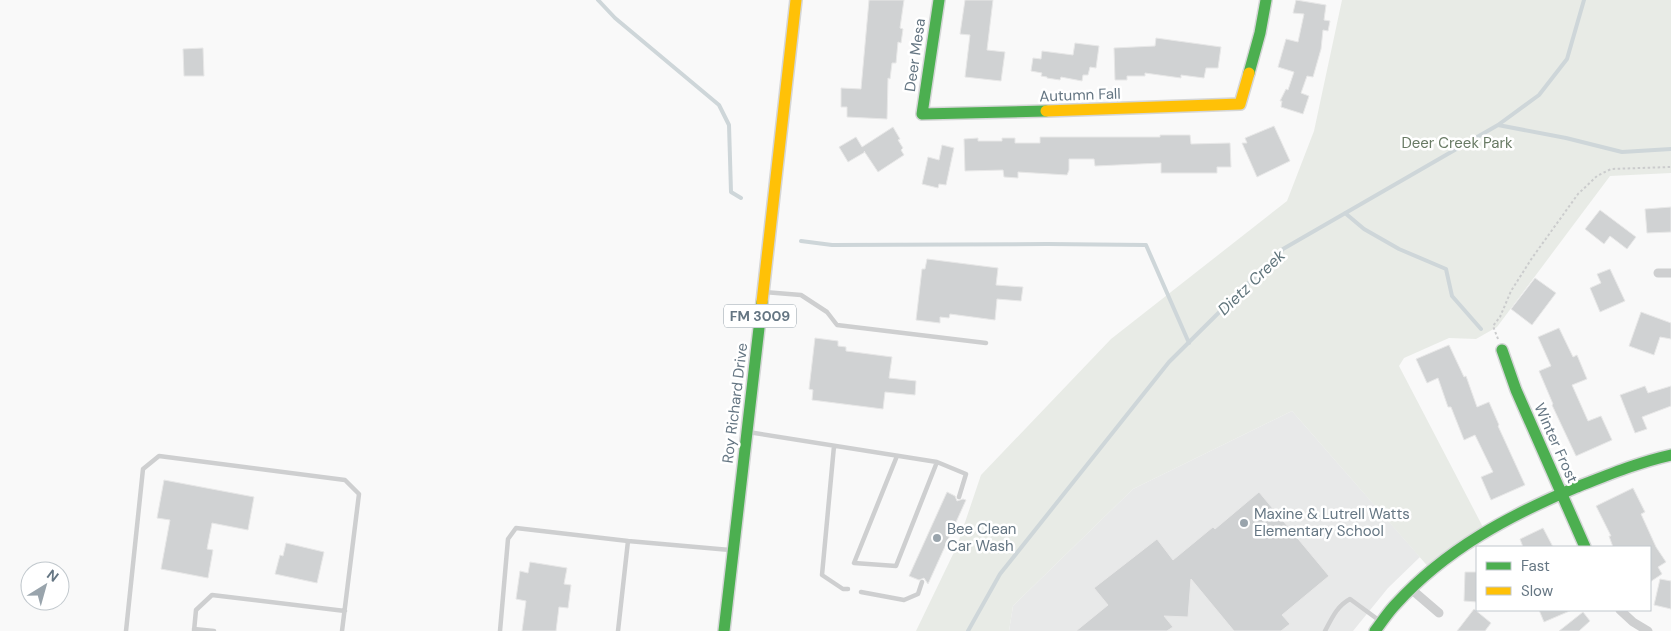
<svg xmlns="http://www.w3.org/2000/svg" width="1671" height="631" font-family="'DM Sans',sans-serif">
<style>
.built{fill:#e8e9e9}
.green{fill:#e8ebe6}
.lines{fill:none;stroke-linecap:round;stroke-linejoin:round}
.stream{stroke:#ced6d9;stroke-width:4}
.building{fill:#d0d2d3;stroke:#e8e8e8}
.fast-casing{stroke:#d5d6d7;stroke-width:14}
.slow-casing{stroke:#d5d6d7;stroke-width:14}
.path{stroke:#cbcccd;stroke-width:2;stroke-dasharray:2.5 2.5;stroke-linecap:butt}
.lane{stroke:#cecfd0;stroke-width:4.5}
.street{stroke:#cecfd0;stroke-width:9}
.fast{stroke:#4caf50;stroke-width:11}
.slow{stroke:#ffc107;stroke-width:11}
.poi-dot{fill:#99a4ac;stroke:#fff;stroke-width:2}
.labels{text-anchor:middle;stroke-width:5;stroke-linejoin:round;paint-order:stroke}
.shield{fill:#fff;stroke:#939fa8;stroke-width:1}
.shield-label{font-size:14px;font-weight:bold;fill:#657683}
.street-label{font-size:15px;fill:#657683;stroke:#fff}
.park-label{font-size:15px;fill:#687a64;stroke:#fff}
.poi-label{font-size:15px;fill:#657683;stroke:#fff;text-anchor:start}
.water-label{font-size:16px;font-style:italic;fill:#60757c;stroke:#fff}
</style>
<rect width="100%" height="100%" fill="#f9f9f9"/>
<path class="built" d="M1292,411l128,146 -32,31 -35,43h-344l4,-25 120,-117z"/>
<path class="green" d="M1342,0h329v173l-61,3 -113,151 -21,12 -27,-1 -45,20 -5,8 86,165 -54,39 -139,-159 -159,78 -120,117 -4,25h-93l41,-85 24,-71 130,-136 176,-138 27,-70z"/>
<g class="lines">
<path class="stream" d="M598,0l17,18 104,87 10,20 2,67 10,6
M1498,125l68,13 56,14 49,-3
M1345,213l19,16 35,20 47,20 6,27 29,33
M801,241l31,4 215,-1 99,1 43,98
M968,631l32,-57 169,-212 114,-113 215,-124 41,-30 28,-36 17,-59"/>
</g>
<path class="building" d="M869,0h35l-4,28 3,1 -2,14 -3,-1 -2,21h-4l-2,16 -2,-1 -1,41 -40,-2v-10h-6v-19l20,1z
M965,0h28l-6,50 18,2 -4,29 -36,-4 5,-42 -10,-1z
M1296,0l30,5 -2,15 6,1 -2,10 -5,-1 -2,19 -8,28 -6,-1 -6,17 8,3 -6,18 -22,-7 1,-6h-2l6,-12 2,1 6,-18 -16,-5 8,-28 12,3 6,-28 -11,-1z
M1156,38l65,9 -3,21h-12l-2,10 -23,-3v3l-36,-5v3h-18v4h-12l-1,-32 41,-2z
M1075,43l24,3 -3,22 -6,-1 -2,8h-5l-1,6 -21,-4 -1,3 -13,-2v-1l-6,-1 1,-3 -11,-2 2,-13 8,1 1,-8 31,4z
M203,48l1,28h-20l-1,-27z
M1274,126l16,35 -33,16 -15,-34h5l-2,-5z
M893,127l7,12 -2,1 5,8 -2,2 3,5 -26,17 -14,-21 1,1 -17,10 -9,-15 17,-10 6,10z
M1160,135h30l1,9 39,-1 1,24h-14v6h-56v-10l-66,3 -1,-7h-25v11l-2,5 -49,-3v6l-14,-1 -1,-7 -38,1 -1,-32 14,-1v3h24v-3h13v5h25v-6h120z
M942,145l12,3 -8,37 -7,-1 -1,4 -16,-4 6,-27 11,3z
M1671,207v25l-24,1 -2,-24z
M1600,210l36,27 -9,12 -17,-13 -6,8 -19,-15z
M927,259l71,9 -2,17 27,2 -2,14 -24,-2 -2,21 -45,-6 -1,4 -9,-1v6l-24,-3 6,-51h3z
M1610,269l15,32 -25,11 -10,-24 11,-5 -4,-9z
M1535,278l21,15 -24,32 -21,-16z
M1641,312l30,11v16l-11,-2 -6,18 -25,-9z
M1559,328l14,29 4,-2 10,24 -15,6 16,36 13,-5 11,24 -36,16 -24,-51 1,-1 -14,-33 12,-5 -13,-29z
M815,338l23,3v5l8,1v4l46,6 -3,21 27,3 -1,14 -30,-3 -2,17 -71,-9 1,-10 -4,-1z
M1449,345l15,32 2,-1 11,31 12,-5 10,23 -1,1 27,59 -34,15 -10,-23 12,-5 -18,-37 -11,5 -13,-33h-3l-10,-29 -11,5 -11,-24z
M1645,386l3,7 23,-7v20l-29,11 5,12 -12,4 -15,-38z
M164,480l90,17 -6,33 -36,-7 -5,26 6,1 -5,28 -47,-9 9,-49 -13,-2z
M1633,488l12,24 -4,2 15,33 10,15 -8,5 4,7 -12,8v-35h-37l-4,-11h2l-15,-30z
M947,492l8,4 2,5 6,-2 3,1 -38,84 -4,-6 -5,2 -10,-4z
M1259,492l70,84 -47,39 8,9 -9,7h-47l-43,-52 -3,38 -24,-1 9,11 -6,4h-91l32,-26 -14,-17 63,-49 16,21 40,-33 2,2z
M1543,528l10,19h-30l-3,-8z
M286,543l38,9 -7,31 -42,-9 5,-19 3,1z
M530,562l37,6 -3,16 7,1 -3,23 -9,-1 -3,24h-34l4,-30 -10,-2 4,-28 8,2z
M1465,572h12v30l-13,-1z
M1660,579l11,2v28l-17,-4z
M1474,609l17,14 -6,8h-28z
M1539,610h33l-28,12z
M1583,612l7,9 -11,10h-20z"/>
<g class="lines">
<g class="fast-casing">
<path id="fast" d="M939,0l-17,114 124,-3
M1249,73l11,-40 6,-33
M1502,350l14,40 69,157
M724,631l38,-329
M1375,631c7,-9 13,-19 21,-27 50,-55 114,-89 181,-117 31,-12 62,-25 94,-32"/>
</g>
<g class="slow-casing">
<path id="slow" d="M1046,111l194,-7 9,-31
M762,302l34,-302"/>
</g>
<path class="path" d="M1498,339l-5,-13 7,-9 11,-26 21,-33 46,-64 19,-18 14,-7 60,-2"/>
<path class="lane" d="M764,292l37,3 26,17 10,13 149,18
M748,432l189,30 29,12 -7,23
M834,446l-12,129 21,14h5
M897,456l-43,107 42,3 41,-104
M861,592l43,8 14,-6 4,-12
M194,629l20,2
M126,631l17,-162 16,-13 186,24 14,14 -17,137
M194,631l2,-21 16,-15 133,16
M500,631l8,-92 8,-11 112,13
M618,631l10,-90 102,9
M1325,631c7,-13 12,-25 25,-32l30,22"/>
<path class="street" d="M1658,273h13
M1411,589l28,24
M1620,610l13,12 15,9"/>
<use href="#fast" class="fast"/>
<use href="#slow" class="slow"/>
</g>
<g class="poi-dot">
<circle cx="1244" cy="523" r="5"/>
<circle cx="937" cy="538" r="5"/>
</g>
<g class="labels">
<rect class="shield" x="724" y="304.5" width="72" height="23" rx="4"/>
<g class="shield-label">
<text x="760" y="321">FM 3009</text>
</g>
<g class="street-label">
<text transform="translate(915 55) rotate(-82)" y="5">Deer Mesa</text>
<text transform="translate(1080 95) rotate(-2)" y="5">Autumn Fall</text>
<text transform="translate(735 403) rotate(-83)" y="5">Roy Richard Drive</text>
<text transform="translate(1556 443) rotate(66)" y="5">Winter Frost</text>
</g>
<g class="park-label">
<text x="1457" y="148">Deer Creek Park</text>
</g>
<g class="poi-label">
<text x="1254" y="519">Maxine &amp; Lutrell Watts<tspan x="1254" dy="17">Elementary School</tspan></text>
<text x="947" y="534">Bee Clean<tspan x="947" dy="17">Car Wash</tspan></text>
</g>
<g class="water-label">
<text transform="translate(1251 282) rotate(-44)" y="6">Dietz Creek</text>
</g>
</g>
<rect x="1476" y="546" width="175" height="65" fill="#ffffff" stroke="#c1c8cd"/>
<rect x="1486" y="562" width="25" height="8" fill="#4caf50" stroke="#c1c8cd"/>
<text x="1521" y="571" font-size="15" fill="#657683">Fast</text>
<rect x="1486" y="587" width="25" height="8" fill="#ffc107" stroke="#c1c8cd"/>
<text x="1521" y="596" font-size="15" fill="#657683">Slow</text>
<g transform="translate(45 586) rotate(37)"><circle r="24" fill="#ffffff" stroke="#c1c8cd"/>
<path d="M0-4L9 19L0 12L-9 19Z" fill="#99a4ac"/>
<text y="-8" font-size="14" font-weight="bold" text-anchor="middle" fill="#657683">N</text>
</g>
</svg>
